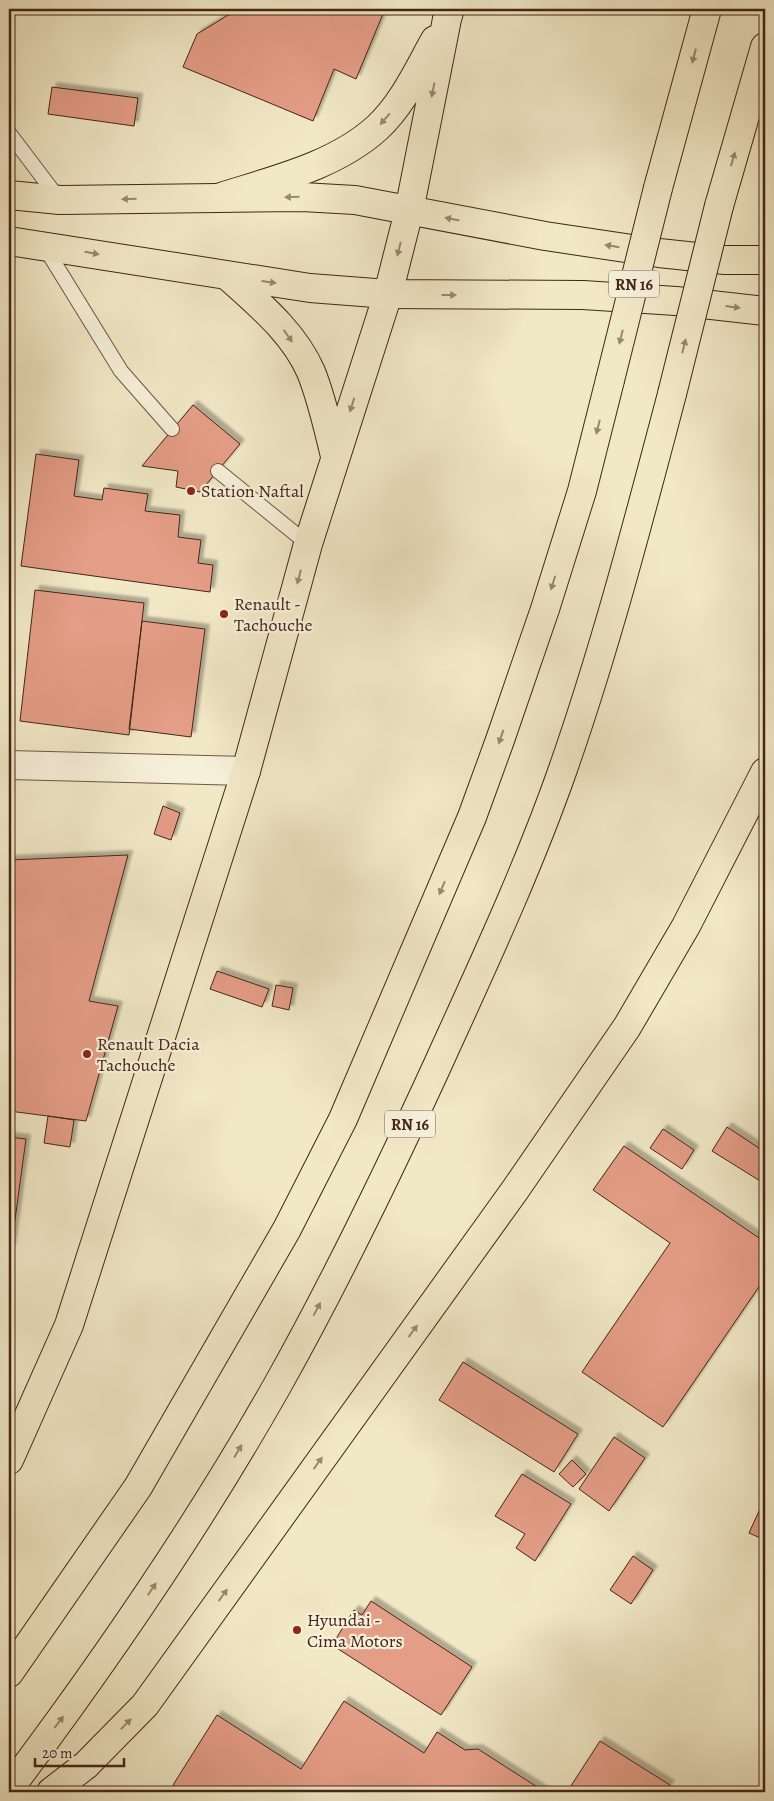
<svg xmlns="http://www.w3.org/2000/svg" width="774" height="1801" font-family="Alegreya,serif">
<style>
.building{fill:#e49d86;stroke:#452417;filter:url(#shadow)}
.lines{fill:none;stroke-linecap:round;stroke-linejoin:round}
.lane-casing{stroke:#705543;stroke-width:16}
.street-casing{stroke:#705543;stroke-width:30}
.primary-casing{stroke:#452417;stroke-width:30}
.highway-casing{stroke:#452417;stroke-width:30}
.lane{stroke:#f6f0da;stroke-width:14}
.street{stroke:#f6f0da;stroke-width:28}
.primary{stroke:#f1e8c6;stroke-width:28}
.highway{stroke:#f1e8c6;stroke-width:28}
.highway-bridge-casing{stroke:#452417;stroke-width:30;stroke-linecap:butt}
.highway-bridge{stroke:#f1e8c6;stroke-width:28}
.oneway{fill:#9b866e}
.poi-dot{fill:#8f2418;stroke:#f6f0da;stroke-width:2}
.labels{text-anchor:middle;stroke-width:4.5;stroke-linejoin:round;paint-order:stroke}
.shield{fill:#f6f0da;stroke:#7a6152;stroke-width:1}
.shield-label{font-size:16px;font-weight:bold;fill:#452417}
.poi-label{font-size:18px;fill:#452417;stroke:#f6f0da;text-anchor:start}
</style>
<defs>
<filter id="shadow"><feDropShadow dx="4.5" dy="-4.5" stdDeviation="1" flood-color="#0004"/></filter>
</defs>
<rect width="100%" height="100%" fill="#f1e8c6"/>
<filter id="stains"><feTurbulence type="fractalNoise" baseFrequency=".004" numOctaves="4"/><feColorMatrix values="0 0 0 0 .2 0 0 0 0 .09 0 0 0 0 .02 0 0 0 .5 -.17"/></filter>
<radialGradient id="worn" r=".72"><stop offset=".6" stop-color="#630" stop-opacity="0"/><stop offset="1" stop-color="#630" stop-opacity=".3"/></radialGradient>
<path class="building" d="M238,9h147l-29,70 -22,-10 -21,52 -130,-54 14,-33z
M52,87l86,11 -4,28 -86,-12z
M193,405l47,39 -40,48 -24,-5 2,-16 -36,-5z
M36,454l43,6 -5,36 28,4 2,-12 44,6 -3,17 35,4 -2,22 23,3 -3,23 15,2 -3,27 -189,-26z
M35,590l109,13 -15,132 -109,-14z
M142,621l63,8 -14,108 -62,-8z
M163,806l17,7 -9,27 -17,-6z
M128,855l-39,146 29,5 -32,115 -77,-10v-251z
M217,971l52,18 -7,18 -52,-18z
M276,985l17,3 -4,22 -17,-4z
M48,1116l26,4 -4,27 -26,-4z
M727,1127l38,25v32l-53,-33z
M663,1129l31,21 -12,19 -32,-21z
M9,1137l17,2 -15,110 -2,-1z
M624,1146l141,96v36l-102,149 -81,-55 88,-129 -77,-53z
M463,1362l115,72 -24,38 -115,-72z
M614,1437l31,21 -36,53 -30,-22z
M572,1460l14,14 -13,13 -14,-13z
M522,1474l49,30 -36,57 -19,-13 9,-14 -30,-18z
M765,1498v42l-16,-7z
M633,1556l20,14 -22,34 -21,-14z
M371,1601l101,66 -31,48 -109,-70 22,-35 8,5z
M344,1701l80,52 13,-21 28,18 13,-1 67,43h-361l-11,-7 44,-70 84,54z
M600,1741l70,44 -5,7h-98z"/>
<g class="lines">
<g class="lane-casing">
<path id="lane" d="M9,133l50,66
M44,246l77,125 51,58
M218,471l90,73"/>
</g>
<g class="street-casing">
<path id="street" d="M9,765l237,6"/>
</g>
<g class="primary-casing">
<path id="primary" d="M9,195l51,5 242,-3 53,3 190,36 114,17 66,7h40
M9,241l301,47 78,6 195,1 93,6 89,10"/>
</g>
<g class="highway-casing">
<path id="highway" d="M658,188l49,-179
M221,197c53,-17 114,-31 156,-69 26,-24 41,-58 58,-88
M719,206l46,-159
M229,277c31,28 65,56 82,95 11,27 17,56 24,84
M9,1460l60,-135 177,-554 62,-227 80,-250 21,-83 38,-192 3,-10
M9,1673l129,-186 149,-258 56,-110 129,-302 28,-77 45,-131 37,-118 28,-111
M9,1789c97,-129 189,-263 268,-403 59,-105 111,-213 161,-322 44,-97 90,-195 125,-295 43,-123 76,-250 109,-375
M51,1792l35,-27 59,-60 370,-515 112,-163 59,-101 79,-154"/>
</g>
<use href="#lane" class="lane"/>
<use href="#street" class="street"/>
<use href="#primary" class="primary"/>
<use href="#highway" class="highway"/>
<g class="highway-bridge-casing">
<path id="highway-bridge" d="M610,380l48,-192
M672,394l47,-188"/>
</g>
<use href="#highway-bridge" class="highway-bridge"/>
</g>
<defs><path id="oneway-solid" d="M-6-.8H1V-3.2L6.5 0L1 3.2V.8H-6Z" transform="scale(1.25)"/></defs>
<g class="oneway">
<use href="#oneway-solid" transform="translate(694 56) rotate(105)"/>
<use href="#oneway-solid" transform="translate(433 90) rotate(101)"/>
<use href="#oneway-solid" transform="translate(385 119) rotate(131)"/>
<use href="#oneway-solid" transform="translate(733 159) rotate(-74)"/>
<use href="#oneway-solid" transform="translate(292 197) rotate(179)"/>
<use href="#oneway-solid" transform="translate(129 199) rotate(179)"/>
<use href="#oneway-solid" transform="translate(452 219) rotate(-169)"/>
<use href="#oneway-solid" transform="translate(612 246) rotate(-171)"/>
<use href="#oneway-solid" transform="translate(399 249) rotate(104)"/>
<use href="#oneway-solid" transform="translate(92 253) rotate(10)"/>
<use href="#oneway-solid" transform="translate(269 282) rotate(8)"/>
<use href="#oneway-solid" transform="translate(449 295)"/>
<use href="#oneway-solid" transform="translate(733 307) rotate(7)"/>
<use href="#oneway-solid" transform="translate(288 336) rotate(55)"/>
<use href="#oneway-solid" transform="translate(621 337) rotate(104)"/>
<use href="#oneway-solid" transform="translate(684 346) rotate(-76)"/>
<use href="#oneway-solid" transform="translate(352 405) rotate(108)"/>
<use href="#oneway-solid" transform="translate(598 427) rotate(104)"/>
<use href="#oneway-solid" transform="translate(299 577) rotate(105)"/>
<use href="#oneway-solid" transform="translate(553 583) rotate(107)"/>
<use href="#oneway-solid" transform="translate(501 737) rotate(109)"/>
<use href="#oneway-solid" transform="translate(442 888) rotate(113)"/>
<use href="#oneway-solid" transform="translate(317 1309) rotate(-62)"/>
<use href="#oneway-solid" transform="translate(413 1331) rotate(-54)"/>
<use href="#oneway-solid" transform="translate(238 1451) rotate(-59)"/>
<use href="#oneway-solid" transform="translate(318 1463) rotate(-54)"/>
<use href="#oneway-solid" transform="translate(152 1589) rotate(-56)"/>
<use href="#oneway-solid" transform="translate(223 1595) rotate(-54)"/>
<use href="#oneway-solid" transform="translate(59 1722) rotate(-53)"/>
<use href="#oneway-solid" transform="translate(126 1724) rotate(-46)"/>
</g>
<g class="poi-dot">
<circle cx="191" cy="491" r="5"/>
<circle cx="224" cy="614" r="5"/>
<circle cx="87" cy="1054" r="5"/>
<circle cx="297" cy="1630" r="5"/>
</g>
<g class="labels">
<g class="shield">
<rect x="609" y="270.5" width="50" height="27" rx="4"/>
<rect x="385" y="1110.5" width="50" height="27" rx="4"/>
</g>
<g class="shield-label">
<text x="634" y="290">RN 16</text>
<text x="410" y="1130">RN 16</text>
</g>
<g class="poi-label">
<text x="201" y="497">Station Naftal</text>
<text x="234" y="610">Renault -<tspan x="234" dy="21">Tachouche</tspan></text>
<text x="97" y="1050">Renault Dacia<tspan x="97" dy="21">Tachouche</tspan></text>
<text x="307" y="1626">Hyundai -<tspan x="307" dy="21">Cima Motors</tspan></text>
</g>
</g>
<rect width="774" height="1801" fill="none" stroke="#f1e8c6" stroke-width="30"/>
<rect x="10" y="10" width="754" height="1781" fill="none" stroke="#452417" stroke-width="2.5"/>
<rect x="15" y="15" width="744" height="1771" fill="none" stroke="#452417"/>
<path d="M35 1758v8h89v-8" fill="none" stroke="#452417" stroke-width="2.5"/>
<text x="42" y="1758" font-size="15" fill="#452417" stroke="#f6f0da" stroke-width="4" paint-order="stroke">20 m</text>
<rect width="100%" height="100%" filter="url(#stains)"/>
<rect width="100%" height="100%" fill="url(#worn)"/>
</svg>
